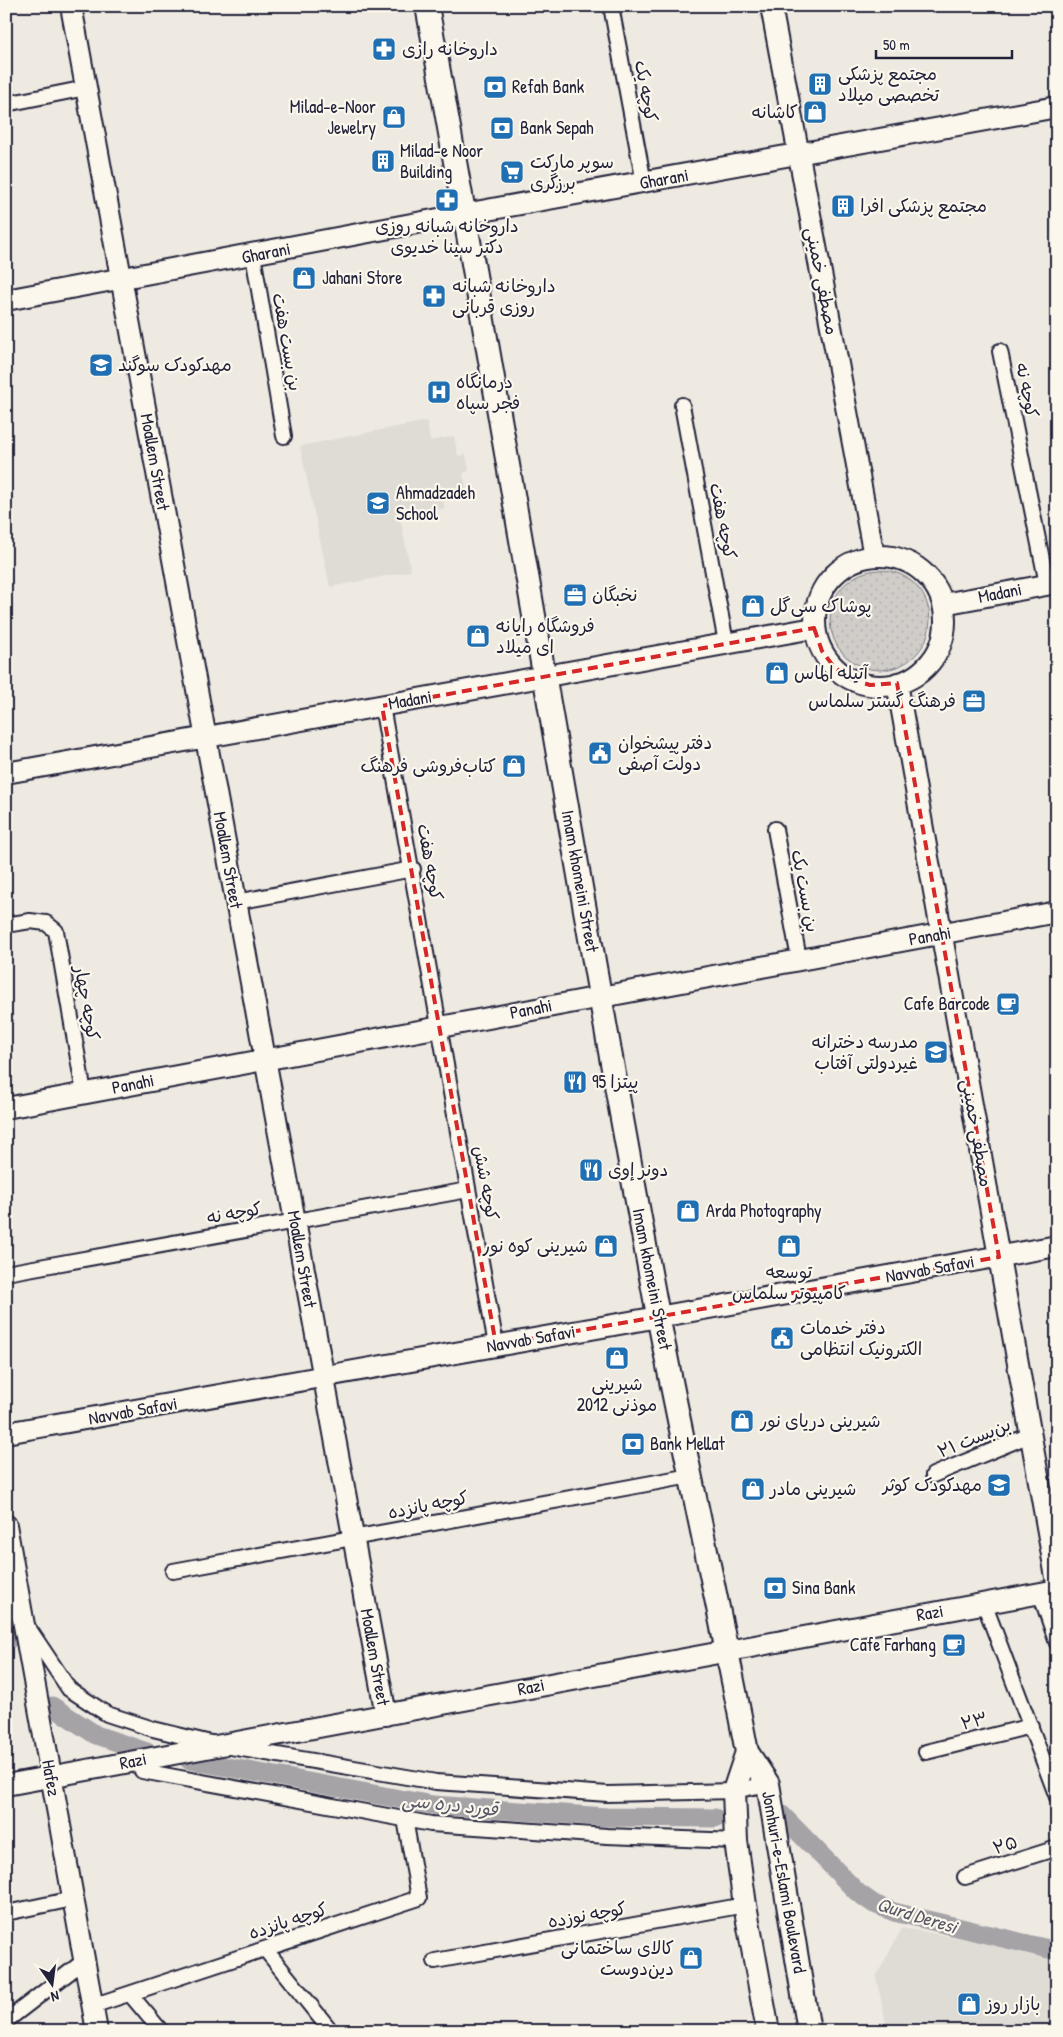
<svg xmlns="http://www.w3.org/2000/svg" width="1063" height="2037" font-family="'Patrick Hand','Playpen Sans Arabic',sans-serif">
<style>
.built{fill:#dfdbd5}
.grass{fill:url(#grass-dots);stroke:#797882}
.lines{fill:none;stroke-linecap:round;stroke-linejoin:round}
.canal{stroke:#a6a3a7;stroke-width:19}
.street-casing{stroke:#22223b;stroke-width:18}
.secondary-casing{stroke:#22223b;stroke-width:24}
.primary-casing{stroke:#22223b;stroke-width:26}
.street{stroke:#fbf7ec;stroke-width:14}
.secondary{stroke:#fbf7ec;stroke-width:20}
.primary{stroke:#fbf7ec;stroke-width:22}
.marked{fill:none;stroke:#d62828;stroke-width:4;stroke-dasharray:10 6;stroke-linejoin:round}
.labels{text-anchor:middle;stroke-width:4.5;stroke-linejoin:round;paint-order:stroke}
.poi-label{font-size:18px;fill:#22223b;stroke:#fbf7ec;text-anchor:start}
.street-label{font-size:18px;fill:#22223b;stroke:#fbf7ec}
.water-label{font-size:19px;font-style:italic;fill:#575666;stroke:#fbf7ec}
</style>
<defs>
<pattern id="grass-dots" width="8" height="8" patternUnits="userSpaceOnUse" patternTransform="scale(1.25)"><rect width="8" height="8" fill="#d0cdc9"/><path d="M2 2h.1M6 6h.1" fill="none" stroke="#b2b0ae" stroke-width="1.8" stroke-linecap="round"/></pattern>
</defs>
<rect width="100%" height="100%" fill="#eeeae2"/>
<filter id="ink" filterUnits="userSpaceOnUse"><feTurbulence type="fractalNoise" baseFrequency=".02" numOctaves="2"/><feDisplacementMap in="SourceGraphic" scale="10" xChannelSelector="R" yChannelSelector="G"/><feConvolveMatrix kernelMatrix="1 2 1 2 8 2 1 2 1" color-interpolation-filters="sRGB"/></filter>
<g filter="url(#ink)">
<path class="built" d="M427,421l3,20 24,-5 4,20 8,-2 3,17 -6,2 4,19 -25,5 3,11 -45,10 11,53 -81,16 -30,-141z
M902,1928l155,27v76h-169l-12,-54z"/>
<path class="grass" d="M830 620a50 50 0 1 1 100 0a50 50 0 1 1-100 0Z"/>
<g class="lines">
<path class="canal" d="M6,1636l3,3
M52,1706l44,29 51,17
M189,1760l244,45 174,12 108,1
M781,1814l76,78 17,12 20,8 163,39"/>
<g class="street-casing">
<path id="street" d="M611,6l33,177
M6,104l80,-16
M253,255l31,181
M1000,351l47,233
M682,405l44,238
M382,706l114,639
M775,829l24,130
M236,902l177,-33
M6,925l24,-4 16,2 10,8 28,162
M6,1273l462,-83
M933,1475l97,-40
M173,1571l517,-95
M1040,1593l17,50
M6,1602l17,18 46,69 38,25 46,15 66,16 217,37 172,12 126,-3 34,-7
M984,1603l73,194
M926,1752l105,-26
M142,1771l289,53 176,12 129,5
M965,1877l92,-29
M6,1913l67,-14
M265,1949l66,82
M435,1961l310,-56
M130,1994l31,37
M92,2006l327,-108 -14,-79
M6,2021l78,-60"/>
</g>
<g class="secondary-casing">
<path id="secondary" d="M71,6l315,1709
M771,6l103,550
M6,300l459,-86 592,-107
M815 621a65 65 0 1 1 130 0a65 65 0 1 1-130 0Z
M943,604l114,-21
M897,683l160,900
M6,773l808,-145
M6,1108l1051,-196
M6,1433l1051,-187
M6,1525l91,506
M6,1785l1051,-195"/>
</g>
<g class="primary-casing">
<path id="primary" d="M427,6c80,436 149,874 231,1309 28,146 61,291 89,437l21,32 41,247
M747,1752l-13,39 2,50 9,64 23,126"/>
</g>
<use href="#street" class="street"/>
<use href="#secondary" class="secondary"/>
<use href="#primary" class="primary"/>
</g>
</g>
<path class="marked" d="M814,628l8,23 12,16 17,12 19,6 27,-2 102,574 -503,88 -114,-639z"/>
<defs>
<g id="pharmacy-square" transform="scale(1.25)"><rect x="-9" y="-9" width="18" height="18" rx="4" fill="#1f6fb2" stroke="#fbf7ec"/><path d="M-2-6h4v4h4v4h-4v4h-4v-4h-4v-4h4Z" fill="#fff"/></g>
<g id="building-square" transform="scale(1.25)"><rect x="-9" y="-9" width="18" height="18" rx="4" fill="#1f6fb2" stroke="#fbf7ec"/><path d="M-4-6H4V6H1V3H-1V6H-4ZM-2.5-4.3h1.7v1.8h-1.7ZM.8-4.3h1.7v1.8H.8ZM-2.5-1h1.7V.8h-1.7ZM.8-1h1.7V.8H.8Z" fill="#fff"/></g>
<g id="bank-square" transform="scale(1.25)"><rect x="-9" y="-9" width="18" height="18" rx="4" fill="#1f6fb2" stroke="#fbf7ec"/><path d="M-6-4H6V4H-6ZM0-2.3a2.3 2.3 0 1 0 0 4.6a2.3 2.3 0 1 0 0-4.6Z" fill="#fff"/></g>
<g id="shop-square" transform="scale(1.25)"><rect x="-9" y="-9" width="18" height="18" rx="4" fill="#1f6fb2" stroke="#fbf7ec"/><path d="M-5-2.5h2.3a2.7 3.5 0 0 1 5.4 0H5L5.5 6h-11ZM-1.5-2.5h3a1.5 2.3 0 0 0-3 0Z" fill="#fff"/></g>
<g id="supermarket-square" transform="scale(1.25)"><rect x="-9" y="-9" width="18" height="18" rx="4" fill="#1f6fb2" stroke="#fbf7ec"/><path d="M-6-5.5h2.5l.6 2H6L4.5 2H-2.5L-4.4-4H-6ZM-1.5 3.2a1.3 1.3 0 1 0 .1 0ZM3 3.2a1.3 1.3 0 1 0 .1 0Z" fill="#fff"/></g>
<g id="school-square" transform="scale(1.25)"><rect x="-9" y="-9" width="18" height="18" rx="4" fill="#1f6fb2" stroke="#fbf7ec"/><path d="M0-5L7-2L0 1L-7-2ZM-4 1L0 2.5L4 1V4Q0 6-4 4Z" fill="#fff"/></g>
<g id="hospital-square" transform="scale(1.25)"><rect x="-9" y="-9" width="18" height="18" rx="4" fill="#1f6fb2" stroke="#fbf7ec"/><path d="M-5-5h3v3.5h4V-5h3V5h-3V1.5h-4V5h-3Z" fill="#fff"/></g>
<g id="office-square" transform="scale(1.25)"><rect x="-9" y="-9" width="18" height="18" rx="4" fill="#1f6fb2" stroke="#fbf7ec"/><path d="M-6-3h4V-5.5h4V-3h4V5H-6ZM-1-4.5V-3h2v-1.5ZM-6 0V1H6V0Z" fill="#fff"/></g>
<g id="civic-square" transform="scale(1.25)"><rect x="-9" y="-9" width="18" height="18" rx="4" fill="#1f6fb2" stroke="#fbf7ec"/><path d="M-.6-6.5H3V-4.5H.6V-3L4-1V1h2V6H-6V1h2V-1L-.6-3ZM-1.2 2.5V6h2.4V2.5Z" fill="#fff"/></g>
<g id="cafe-square" transform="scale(1.25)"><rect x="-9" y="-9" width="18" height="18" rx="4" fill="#1f6fb2" stroke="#fbf7ec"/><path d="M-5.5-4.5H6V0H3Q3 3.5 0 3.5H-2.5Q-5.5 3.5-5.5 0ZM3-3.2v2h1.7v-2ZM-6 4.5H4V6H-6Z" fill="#fff"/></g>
<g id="restaurant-square" transform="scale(1.25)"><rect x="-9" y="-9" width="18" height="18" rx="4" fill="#1f6fb2" stroke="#fbf7ec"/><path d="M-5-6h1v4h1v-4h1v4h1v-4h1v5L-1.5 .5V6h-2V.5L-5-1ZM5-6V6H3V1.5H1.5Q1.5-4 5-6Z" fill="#fff"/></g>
</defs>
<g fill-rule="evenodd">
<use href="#pharmacy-square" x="384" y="49"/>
<use href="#building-square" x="820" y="84"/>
<use href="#bank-square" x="495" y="87"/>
<use href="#shop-square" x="815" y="112"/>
<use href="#shop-square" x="394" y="117"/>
<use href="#bank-square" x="502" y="128"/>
<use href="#building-square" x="383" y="161"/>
<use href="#supermarket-square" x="512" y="172"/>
<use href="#pharmacy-square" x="447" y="200"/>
<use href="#building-square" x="843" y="206"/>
<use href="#shop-square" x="304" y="278"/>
<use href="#pharmacy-square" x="434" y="296"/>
<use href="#school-square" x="101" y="365"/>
<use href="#hospital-square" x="439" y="392"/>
<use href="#school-square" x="378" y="503"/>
<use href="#office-square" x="575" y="595"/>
<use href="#shop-square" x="753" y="606"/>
<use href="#shop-square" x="478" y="636"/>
<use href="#shop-square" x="777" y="673"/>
<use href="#office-square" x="974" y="701"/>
<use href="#civic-square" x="600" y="753"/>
<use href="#shop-square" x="514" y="766"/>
<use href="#cafe-square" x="1008" y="1004"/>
<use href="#school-square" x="936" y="1052"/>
<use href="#restaurant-square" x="575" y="1082"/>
<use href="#restaurant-square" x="591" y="1170"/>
<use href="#shop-square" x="688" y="1211"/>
<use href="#shop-square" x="606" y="1246"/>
<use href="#shop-square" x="789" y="1246"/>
<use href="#civic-square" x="782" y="1338"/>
<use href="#shop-square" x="617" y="1358"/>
<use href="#shop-square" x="742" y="1421"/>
<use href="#bank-square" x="633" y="1444"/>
<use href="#school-square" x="999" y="1485"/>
<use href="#shop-square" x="753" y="1489"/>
<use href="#bank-square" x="775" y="1588"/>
<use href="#cafe-square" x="954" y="1645"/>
<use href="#shop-square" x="691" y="1958"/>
<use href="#shop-square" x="969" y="2004"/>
</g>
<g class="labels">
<g class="poi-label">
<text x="402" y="55">داروخانه رازی</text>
<text x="838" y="80">مجتمع پزشکی<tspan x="838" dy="21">تخصصی میلاد</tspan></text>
<text x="512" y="93">Refah Bank</text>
<text x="376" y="113" text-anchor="end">Milad-e-Noor<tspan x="376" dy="21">Jewelry</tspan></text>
<text x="798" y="118" text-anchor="end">کاشانه</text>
<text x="520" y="134">Bank Sepah</text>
<text x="400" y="157">Milad-e Noor<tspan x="400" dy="21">Building</tspan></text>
<text x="530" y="168">سوپر مارکت<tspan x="530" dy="21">برزگری</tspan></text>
<text x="860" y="212">مجتمع پزشکی افرا</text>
<text x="447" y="232" text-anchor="middle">داروخانه شبانه روزی<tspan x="447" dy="21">دکتر سینا خدیوی</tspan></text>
<text x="322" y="284">Jahani Store</text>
<text x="452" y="292">داروخانه شبانه<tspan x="452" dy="21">روزی قربانی</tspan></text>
<text x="118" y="371">مهدکودک سوگند</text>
<text x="456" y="388">درمانگاه<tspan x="456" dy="21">فجر سپاه</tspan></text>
<text x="396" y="499">Ahmadzadeh<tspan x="396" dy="21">School</tspan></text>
<text x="592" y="601">نخبگان</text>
<text x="770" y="612">پوشاک سی‌گل</text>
<text x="496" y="632">فروشگاه رایانه<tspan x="496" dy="21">ای میلاد</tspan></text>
<text x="794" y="679">آتیله الماس</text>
<text x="956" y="707" text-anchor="end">فرهنگ گستر سلماس</text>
<text x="618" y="749">دفتر پیشخوان<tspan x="618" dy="21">دولت آصفی</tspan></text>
<text x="496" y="772" text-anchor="end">کتاب‌فروشی فرهنگ</text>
<text x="990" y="1010" text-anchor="end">Cafe Barcode</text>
<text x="918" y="1048" text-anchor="end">مدرسه دخترانه<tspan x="918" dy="21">غیردولتی آفتاب</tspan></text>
<text x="592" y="1088">پیتزا 95</text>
<text x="608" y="1176">دونر إوی</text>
<text x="706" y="1217">Arda Photography</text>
<text x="588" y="1252" text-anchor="end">شیرینی کوه نور</text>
<text x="789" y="1278" text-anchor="middle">توسعه<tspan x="789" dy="21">کامپیوتر سلماس</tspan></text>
<text x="800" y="1334">دفتر خدمات<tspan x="800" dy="21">الکترونیک انتظامی</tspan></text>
<text x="617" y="1390" text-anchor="middle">شیرینی<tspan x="617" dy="21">موذنی 2012</tspan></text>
<text x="760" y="1427">شیرینی دریای نور</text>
<text x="650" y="1450">Bank Mellat</text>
<text x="982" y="1491" text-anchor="end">مهدکودک کوثر</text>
<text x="770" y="1495">شیرینی مادر</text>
<text x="792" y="1594">Sina Bank</text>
<text x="936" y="1651" text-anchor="end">Cafe Farhang</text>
<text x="674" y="1954" text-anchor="end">کالای ساختمانی<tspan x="674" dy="21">دین‌دوست</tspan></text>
<text x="986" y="2010">بازار روز</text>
</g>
<g class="street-label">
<text transform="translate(646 91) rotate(80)" y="6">کوچه یک</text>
<text transform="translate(664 179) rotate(-10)" y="6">Gharani</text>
<text transform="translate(266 253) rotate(-11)" y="6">Gharani</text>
<text transform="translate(822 281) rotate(79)" y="6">مصطفی خمینی</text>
<text transform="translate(287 342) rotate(80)" y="6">بن بست هفت</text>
<text transform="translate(1027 390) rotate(79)" y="6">کوچه نه</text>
<text transform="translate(155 462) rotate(80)" y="6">Moallem Street</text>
<text transform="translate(723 521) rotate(79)" y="6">کوچه هفت</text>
<text transform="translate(1000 593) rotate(-11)" y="6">Madani</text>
<text transform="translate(410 700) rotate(-10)" y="6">Madani</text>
<text transform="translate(228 860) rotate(80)" y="6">Moallem Street</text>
<text transform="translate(430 862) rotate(80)" y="6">کوچه هفت</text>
<text transform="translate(580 881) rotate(80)" y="6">Imam khomeini Street</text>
<text transform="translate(805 891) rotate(79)" y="6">بن بست یک</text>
<text transform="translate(930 936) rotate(-10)" y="6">Panahi</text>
<text transform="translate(87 1003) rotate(80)" y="6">کوچه چهار</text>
<text transform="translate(531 1009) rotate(-11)" y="6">Panahi</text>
<text transform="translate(133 1084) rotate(-11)" y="6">Panahi</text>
<text transform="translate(977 1133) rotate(80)" y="6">مصطفی خمینی</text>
<text transform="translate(486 1183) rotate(80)" y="6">کوچه شش</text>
<text transform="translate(234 1213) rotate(-10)" y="6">کوچه نه</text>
<text transform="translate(302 1259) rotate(80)" y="6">Moallem Street</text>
<text transform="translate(930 1269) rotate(-10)" y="6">Navvab Safavi</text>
<text transform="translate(652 1279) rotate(79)" y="6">Imam khomeini Street</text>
<text transform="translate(531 1339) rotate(-10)" y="6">Navvab Safavi</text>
<text transform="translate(133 1411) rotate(-10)" y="6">Navvab Safavi</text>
<text transform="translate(974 1438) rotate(-22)" y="6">بن‌بست ۲۱</text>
<text transform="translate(428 1505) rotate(-11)" y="6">کوچه پانزده</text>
<text transform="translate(930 1613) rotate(-10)" y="6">Razi</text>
<text transform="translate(375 1657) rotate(80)" y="6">Moallem Street</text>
<text transform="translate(531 1687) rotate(-11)" y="6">Razi</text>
<text transform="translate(974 1721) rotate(-14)" y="6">۲۳</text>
<text transform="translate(133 1761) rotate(-11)" y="6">Razi</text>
<text transform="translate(51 1778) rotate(80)" y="6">Hafez</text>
<text transform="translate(1005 1845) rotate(-18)" y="6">۲۵</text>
<text transform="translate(784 1882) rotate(80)" y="6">Jomhuri-e-Eslami Boulevard</text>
<text transform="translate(587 1915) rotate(-10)" y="6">کوچه نوزده</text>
<text transform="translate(288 1921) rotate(-18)" y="6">کوچه پانزده</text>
</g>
<g class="water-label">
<text transform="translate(450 1804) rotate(6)" y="7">قورد دره سی</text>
<text transform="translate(917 1915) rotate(17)" y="7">Qurd Deresi</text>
</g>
</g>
<rect width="1063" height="2037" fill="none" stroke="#fbf7ec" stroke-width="25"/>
<rect x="12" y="12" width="1038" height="2012" fill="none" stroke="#22223b" stroke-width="2" filter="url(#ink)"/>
<g transform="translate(52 1984) rotate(166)" stroke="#fbf7ec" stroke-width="4" paint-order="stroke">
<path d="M0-4L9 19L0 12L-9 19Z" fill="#22223b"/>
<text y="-8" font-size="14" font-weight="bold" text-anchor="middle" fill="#22223b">N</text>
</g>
<path d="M876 50v8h136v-8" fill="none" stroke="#22223b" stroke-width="2.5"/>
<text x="883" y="50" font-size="15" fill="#22223b" stroke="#fbf7ec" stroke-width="4" paint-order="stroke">50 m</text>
</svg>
